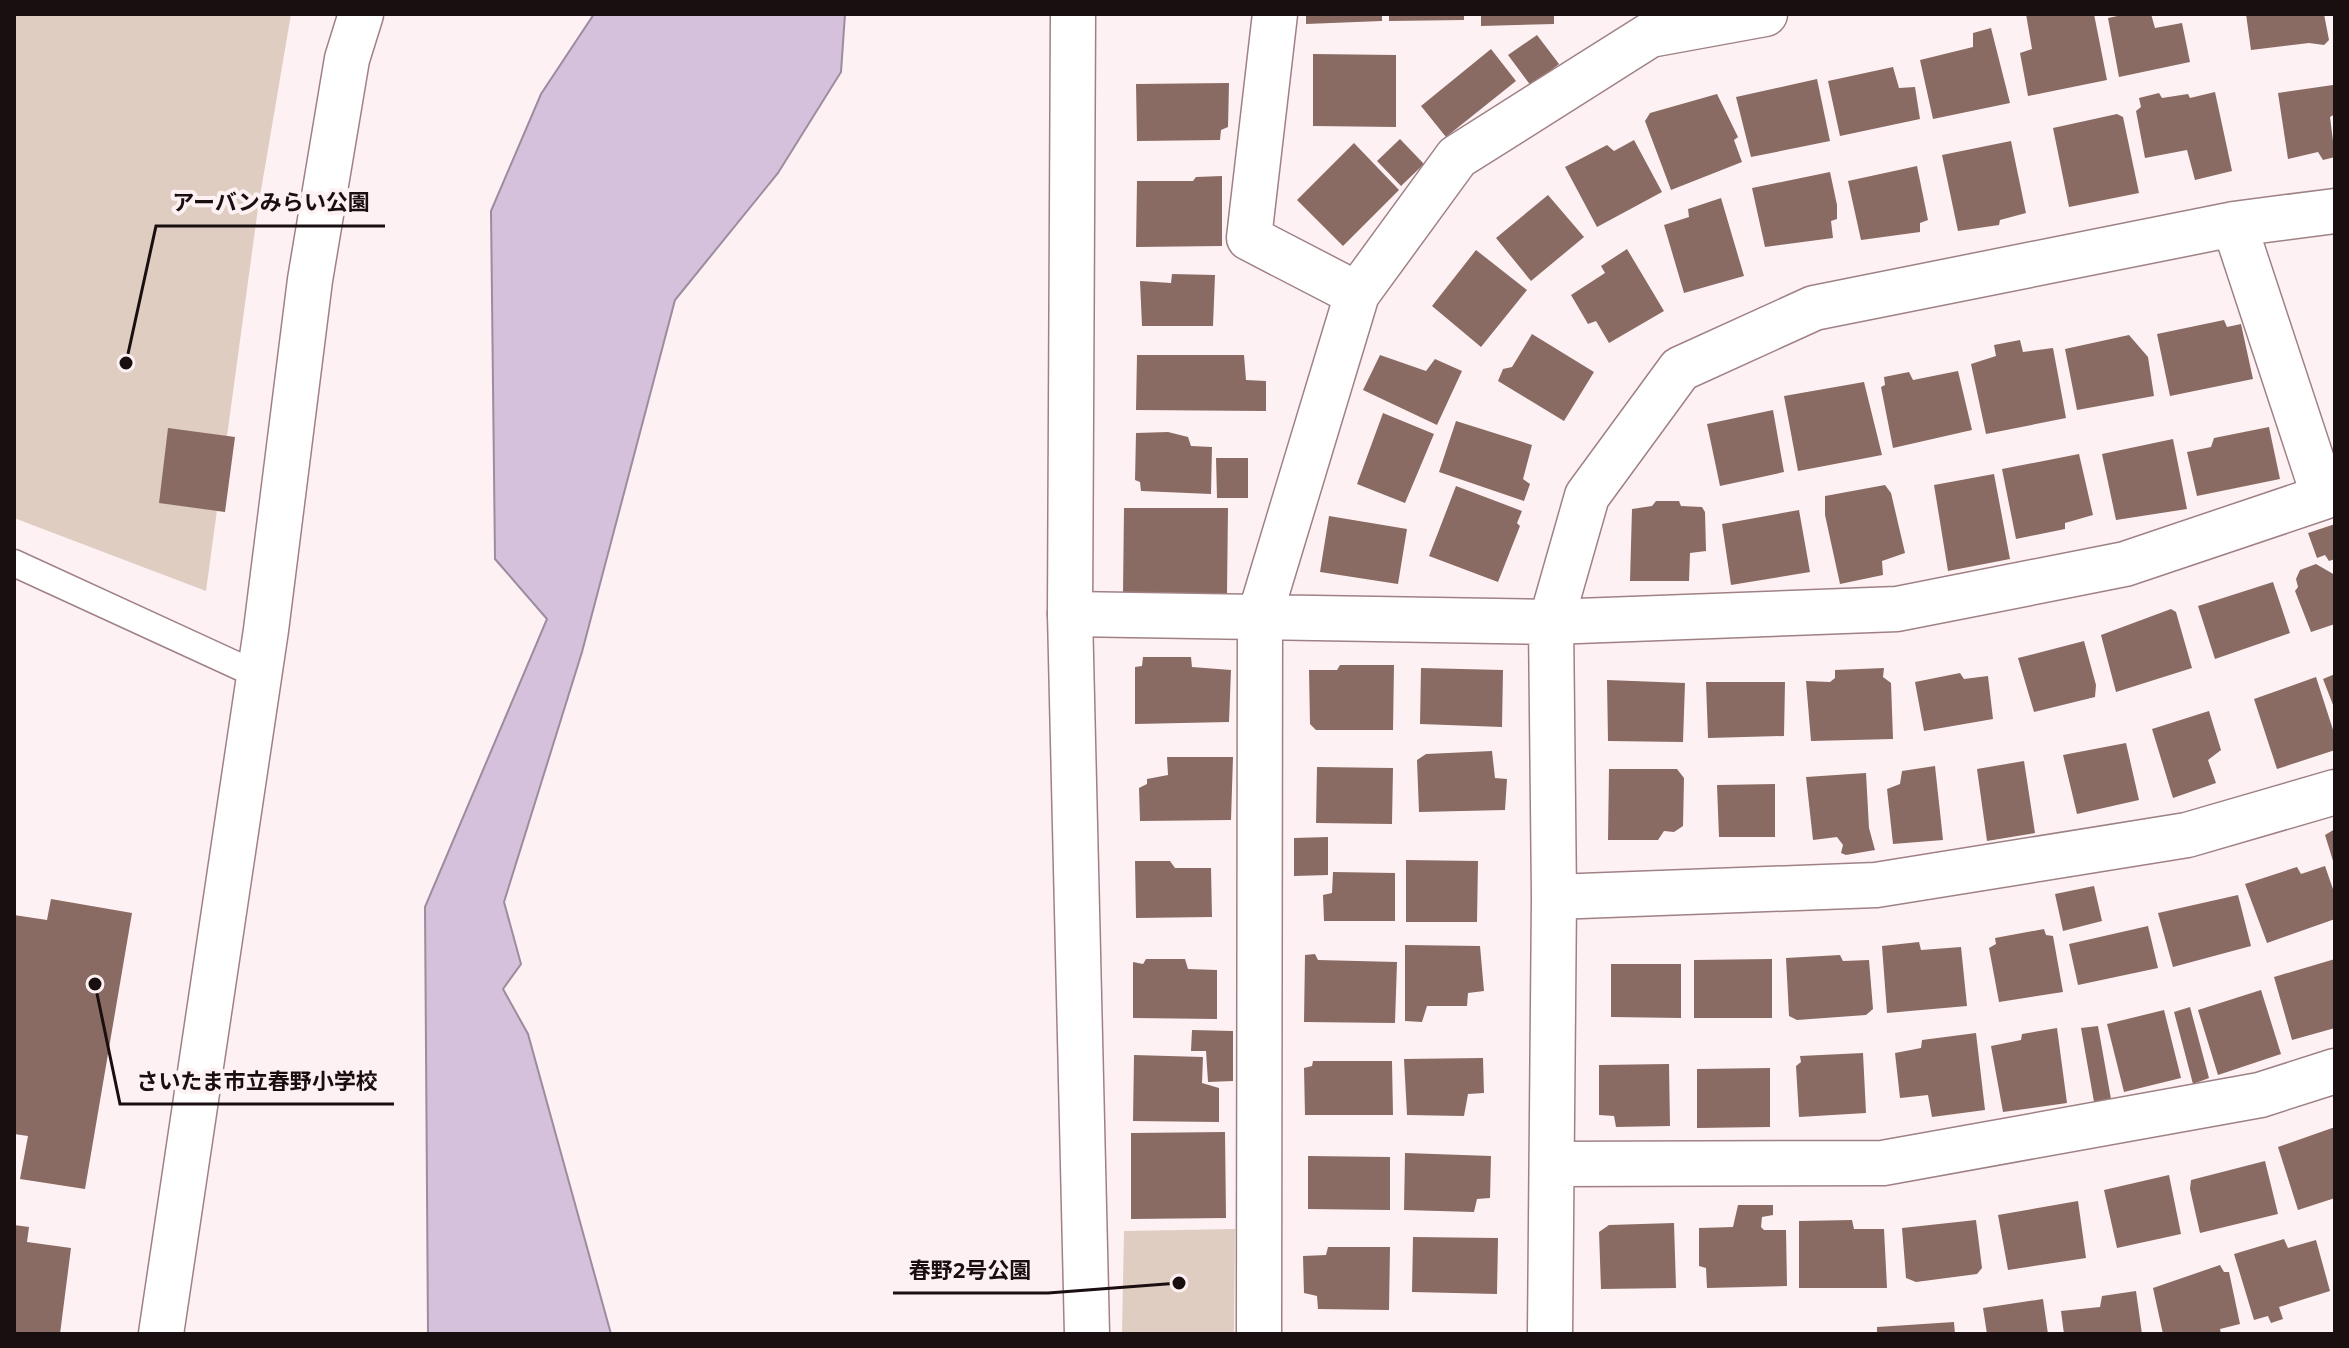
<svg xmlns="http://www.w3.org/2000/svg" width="2349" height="1348" font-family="'Noto Sans','Noto Sans JP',sans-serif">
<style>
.green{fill:#decdc0}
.water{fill:#d5c1db;stroke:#9d8b9e;stroke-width:2}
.building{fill:#896b63}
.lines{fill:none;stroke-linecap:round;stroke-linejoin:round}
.service-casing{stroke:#9f8185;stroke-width:29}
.minor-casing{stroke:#9f8185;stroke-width:47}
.tertiary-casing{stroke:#9f8185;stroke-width:47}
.service{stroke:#fff;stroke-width:26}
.minor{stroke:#fff;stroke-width:44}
.tertiary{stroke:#fff;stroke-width:44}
.leader{fill:none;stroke:#190e10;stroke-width:3}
.callout-dot{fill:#190e10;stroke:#fef1f3;stroke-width:3}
.callout-label{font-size:22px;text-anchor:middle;font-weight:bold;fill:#190e10;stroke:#fef1f3;stroke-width:8;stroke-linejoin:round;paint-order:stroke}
</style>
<rect width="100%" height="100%" fill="#fef1f3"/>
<path class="green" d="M14,14h277l-33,194 -52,383 -192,-73z
M1235,1229l-1,105h-112l2,-103z"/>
<path class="water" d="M594,14h251l-4,58 -63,101 -103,127 -93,352 -78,250 17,62 -18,25 25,45 83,300h-183l-3,-427 122,-288 -52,-60 -4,-348 50,-117z"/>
<path class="building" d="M1306,14h76v7l-76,3z
M1389,14h75v6l-75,1z
M1481,14h73v10l-73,2z
M2026,14h68l13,66 -79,16 -8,-43 12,-4z
M2127,14h24l4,14 27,-5 8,39 -71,15 -11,-59z
M2246,14h78l5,26 -5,5 -15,-2 -58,7z
M1991,28l19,75 -77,16 -13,-59 53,-13v-14z
M1537,35l22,29 -28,22 -23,-31z
M1491,49l25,32 -70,56 -25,-31z
M1313,54l83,1v72l-83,-1z
M1893,67l6,21 16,-1 5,32 -80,17 -12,-55z
M1817,79l13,62 -79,16 -15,-60z
M1229,83l-1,44 -7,3 -1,10 -83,1 -1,-57z
M2333,85l2,29 -5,3 5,40 -12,3 -5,-8 -30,7 -10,-66z
M2215,92l17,79 -37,9 -8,-30 -42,8 -9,-47 5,-4 -2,-9 20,-5 3,5 26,-4 2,4z
M1717,94l21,43 -4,3 8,22 -71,28 -26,-69 5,-8z
M2117,114l6,3 16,76 -70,14 -16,-79z
M1400,139l24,25 -23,22 -24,-25z
M1634,140l28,52 -65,35 -32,-60 42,-22 7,6z
M2011,141l15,72 -26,7 -1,5 -41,6 -16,-76z
M1354,143l45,47 -56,56 -46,-46z
M1917,166l11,54 -8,3v9l-59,8 -13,-59z
M1830,172l7,33v14l-6,2 2,17 -68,9 -13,-59z
M1222,176v70l-86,1 1,-66h56l3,-4z
M1548,195l36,42 -53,44 -35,-43z
M1721,198l23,78 -60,17 -20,-68 25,-8 -1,-8z
M1627,249l37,62 -55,32 -13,-22 -8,3 -17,-29 34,-22 -4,-7z
M1476,250l51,40 -46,57 -49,-41z
M1172,274l43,1 -2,51h-71l-2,-45 31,2z
M2224,320l3,7 14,-3 12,55 -83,17 -13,-62z
M1532,334l62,38 -30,49 -66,-40 5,-12 9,-2z
M2129,335l19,22 6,39 -77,14 -12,-61z
M2020,340l3,12 30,-4 13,70 -80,16 -15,-70 25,-8 -2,-11z
M1137,355h107l2,25 20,1v30l-130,-1z
M1380,355l46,16 9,-12 27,12 -25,54 -74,-35z
M1958,371l14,59 -79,18 -12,-61 4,-2 -1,-8 25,-5 4,8z
M1864,382l18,73 -84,16 -14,-75z
M1773,410l11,62 -64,14 -13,-62z
M1383,413l51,21 -29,69 -48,-19z
M1456,421l76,24 -9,34 7,5 -6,17 -85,-29z
M2269,427l11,52 -83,17 -10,-44 24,-5 3,-9z
M168,428l67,9 -10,75 -66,-9z
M1168,432l20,5 3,9 21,1 -1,47 -70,-3 -1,-9 -5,-2 1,-47z
M2173,439l14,70 -71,11 -14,-66z
M2079,454l14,61 -28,8v6l-49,10 -14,-70z
M1216,458h32v40h-31z
M1994,474l16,85 -62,12 -14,-86z
M1885,485l6,8 14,60 -23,8 1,14 -43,9 -15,-69v-19z
M1456,486l66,25 -5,12 3,3 -22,56 -69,-26z
M1656,501h23l2,5 21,1 3,5 1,39 -16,2 -1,28h-59l2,-72 20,-3z
M1124,508h104l-1,85h-104z
M1799,510l11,62 -79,13 -9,-61z
M1329,516l78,13 -9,55 -78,-12z
M2335,524v35l-6,2 -4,-6 -8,3 -9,-25z
M2316,564l19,11v49l-24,8 -16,-41 3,-4 -2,-8 4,-9z
M2273,582l17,51 -75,26 -17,-53z
M2171,609l5,3 16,56 -76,24 -15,-57z
M2084,641l12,44 -1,12 -61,15 -16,-54z
M1143,657h48l1,10 39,3 -2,52 -94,2v-57l7,-1z
M1340,665h54l-1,65h-77l-6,-6 -1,-54h28z
M1421,668l82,2 -1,57 -82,-3z
M1884,668l-1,9 8,6 2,56 -82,2 -5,-60 24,1 5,-4v-8z
M1960,673l4,6 24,-3 5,43 -69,12 -9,-49z
M2335,674v36l-12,-31z
M2316,677l19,59v14l-58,19 -23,-70z
M1607,680l78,3 -2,59 -75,-1z
M1706,682h79l-1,54 -76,2z
M2209,711l12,39 -13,10 8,23 -43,15 -21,-69z
M2126,743l13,57 -62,14 -14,-59z
M1492,751l3,27 12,1 -2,31 -86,2 -2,-52 9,-6z
M1167,757h66l-2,63 -91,1 -1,-33 8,-4v-5l21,-4z
M2024,761l11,72 -48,8 -10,-72z
M1935,766l8,74 -50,4 -6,-55 13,-5 2,-13z
M1317,767l76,1 -1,56 -76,-1z
M1609,769h68l7,9 -1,48 -9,6 -10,-1 -6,9h-50z
M1866,773l3,55 6,22 -29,5 -5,-2 2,-8 -6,-8 -24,3 -7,-63z
M1775,784v53h-56l-2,-52z
M2335,829v35h-1l-9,-29z
M1328,837v38l-34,1v-38z
M1406,860l72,1 -1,61h-71z
M1135,861h35l5,7h36l1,49 -76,1z
M2325,866l10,29v24l-68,24 -22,-59 52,-17 4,7z
M1333,872l62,1v48h-71l-1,-26 9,-2z
M2094,886l8,35 -39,10 -8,-37z
M2238,895l13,51 -78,21 -15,-54z
M51,899l81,14 -47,276 -65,-10 8,-43 -14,-2v-219l33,5z
M2148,926l10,42 -80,17 -9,-41z
M2044,929l2,6 7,1 10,56 -64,10 -10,-54 7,-4 -1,-6z
M1919,942l2,8 40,-3 6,59 -80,7 -5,-67z
M1405,945l75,1 4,45 -16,2 -1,13h-40l-5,16 -17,-1z
M1315,954l3,6 79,2 -2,61 -91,-1 1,-67z
M1840,955l3,6 26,-1 4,49 -7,6 -69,5 -8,-4 -3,-58z
M1146,959h39l3,10 29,1v49l-84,-1v-56l10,2z
M1772,959v59h-78v-58z
M2335,959v69l-43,12 -18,-63z
M1611,964h70v54l-70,-1z
M2261,990l20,64 -63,21 -20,-65z
M2190,1007l19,71 -16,6 -19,-72z
M2164,1010l17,68 -57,14 -17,-68z
M2098,1026l13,73 -17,3 -13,-74z
M2057,1028l10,75 -64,9 -12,-66 30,-6 1,-6z
M1192,1030l41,1v50l-25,1 -2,-31h-15z
M1976,1033l9,77 -53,7 -4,-22 -28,3 -5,-45 26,-5 1,-8z
M1863,1053l3,60 -67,4 -3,-51 5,-4 -1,-6z
M1134,1055l69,2 -1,26 17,5v34l-86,-1z
M1483,1058l1,35 -16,1 -4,22 -57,-1 -3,-56z
M1313,1061h79l1,54h-88l-1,-47 8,-2z
M1669,1064l1,62 -54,1 -2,-11 -15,-1v-50z
M1770,1068v59l-73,1v-59z
M2335,1127v71l-37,12 -20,-63z
M1225,1132l1,86 -95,1v-86z
M1405,1153l86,3 -1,42 -13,1 -3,13 -70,-2z
M1308,1156l82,1v53l-82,-1z
M2265,1161l13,53 -78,19 -10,-44 1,-9z
M2169,1175l12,59 -64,14 -13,-58z
M2078,1201l8,57 -78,12 -10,-55z
M1738,1205h35v10l-11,2 -1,10 3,3h22l1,56 -80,2 -1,-20 -7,-2v-38l34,-1z
M1852,1220l2,9h30l3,59h-88v-67z
M1976,1220l6,48 -5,6 -61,8 -10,-4 -4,-50z
M1674,1223l2,65 -75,1 -2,-57 10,-7z
M14,1225l15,2 -2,15 44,6 -11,86h-46z
M1413,1237l85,1 -1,56 -85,-2z
M2284,1239l4,9 28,-8 14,51 -51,16 4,12 -12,4 -3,-7 -14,4 -20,-66z
M1328,1247h62l-1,63 -71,-1 -1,-13 -13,-3 -1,-37 23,-1z
M2220,1265l4,7h5l11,52 -20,5 1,5h-58l-10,-46z
M2136,1291l6,43h-78l-3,-23 39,-4 2,-11z
M2043,1299l5,35h-61l-4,-26z
M1954,1322l1,12h-78v-7z"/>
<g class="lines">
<g class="service-casing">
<path id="service" d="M14,563l246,113"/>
</g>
<g class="minor-casing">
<path id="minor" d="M1275,14l-26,224 108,56
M1070,614l481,8 346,-13 228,-45 199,-67 -90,-273
M1554,897l322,-12 311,-50 148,-43
M1552,1164l331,-1 377,-68 75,-24
M1259,1334l1,-719 97,-321 100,-137 193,-122 115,-21
M1550,1334l4,-437 -3,-275 36,-126 93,-127 134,-61 420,-84 101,-13"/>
</g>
<g class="tertiary-casing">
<path id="tertiary" d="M1073,14l-3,600 17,720
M161,1334l105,-704 44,-350 37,-221 14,-45"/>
</g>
<use href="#service" class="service"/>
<use href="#minor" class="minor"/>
<use href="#tertiary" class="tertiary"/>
</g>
<path class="leader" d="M126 363L156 226H385M95 984L120 1104H394M1179 1283L1048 1293H893"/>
<g class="callout-dot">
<circle cx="126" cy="363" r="8"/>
<circle cx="95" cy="984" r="8"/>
<circle cx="1179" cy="1283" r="8"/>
</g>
<g class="callout-label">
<text x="271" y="210">アーバンみらい公園</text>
<text x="257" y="1089">さいたま市立春野小学校</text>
<text x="970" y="1278">春野2号公園</text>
</g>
<rect width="2349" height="1348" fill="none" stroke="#190e10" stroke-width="32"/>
</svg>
